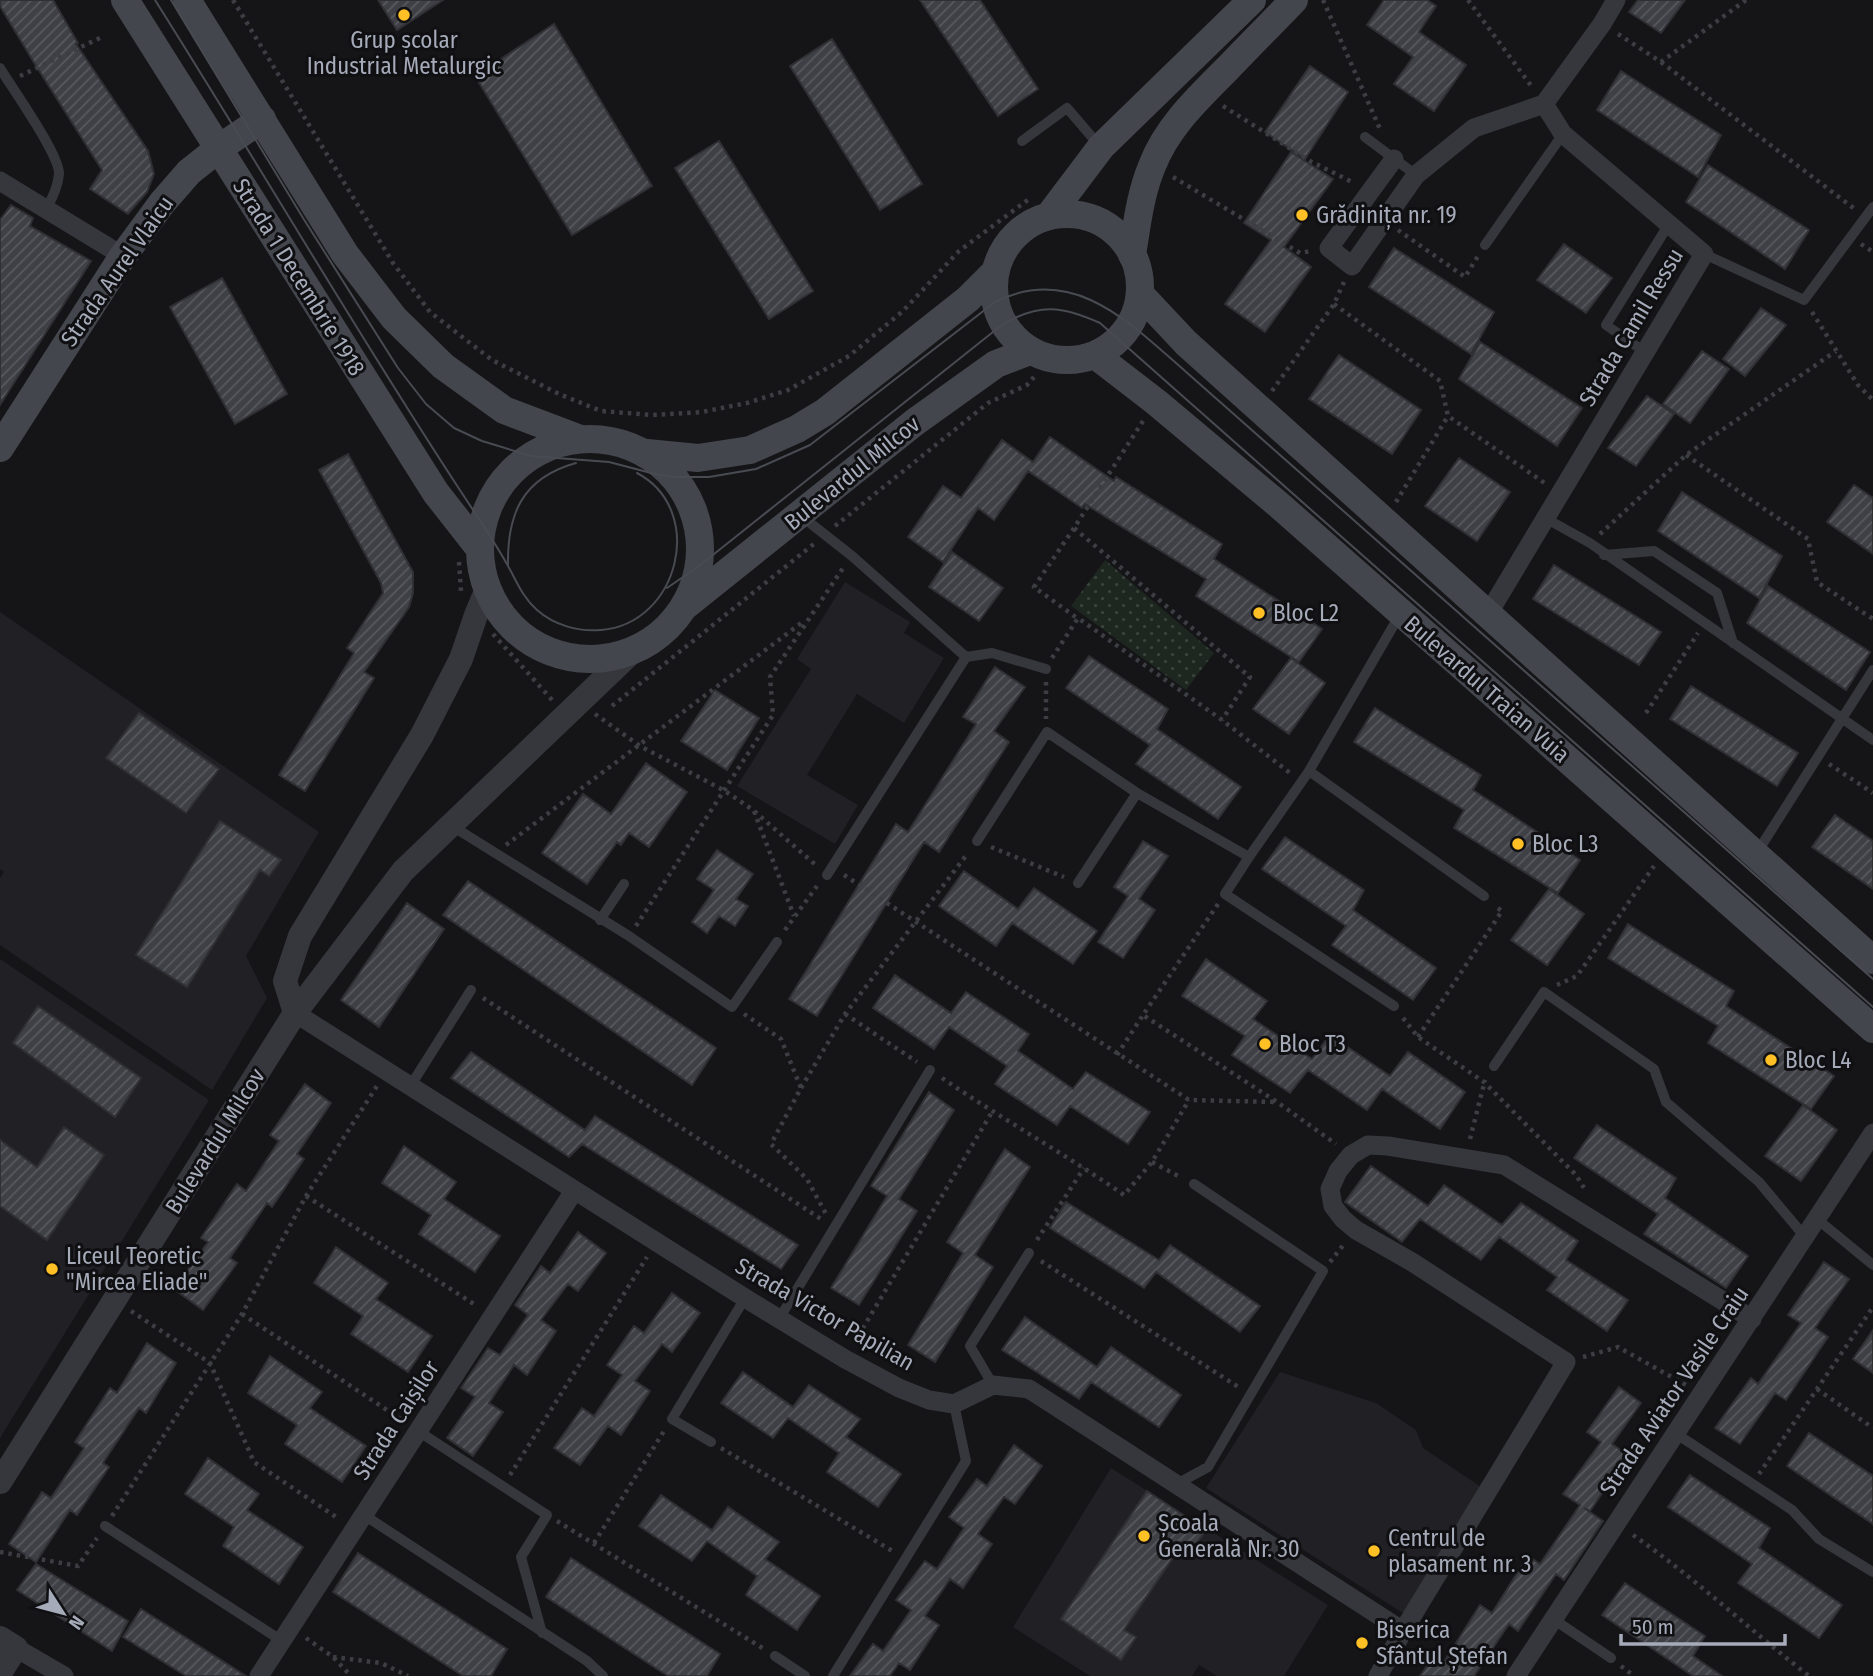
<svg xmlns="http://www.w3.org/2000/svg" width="1873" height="1676" font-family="'Fira Sans Condensed',sans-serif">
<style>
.built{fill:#212125}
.green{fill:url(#green-dots)}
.building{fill:url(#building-hatch);stroke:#2f2f34;stroke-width:2}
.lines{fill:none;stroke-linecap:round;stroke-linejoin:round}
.path{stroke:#3c3e44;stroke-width:4.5;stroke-dasharray:3.5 5;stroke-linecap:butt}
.service{stroke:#36373d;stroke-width:10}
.minor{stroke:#36373d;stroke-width:19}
.tertiary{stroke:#36373d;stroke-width:24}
.secondary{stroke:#44464d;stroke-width:28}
.tram{stroke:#494b52;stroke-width:2}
.poi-dot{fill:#ffc026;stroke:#101013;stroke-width:2.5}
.labels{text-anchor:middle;stroke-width:6;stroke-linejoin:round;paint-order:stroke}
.poi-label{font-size:23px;fill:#a6abb9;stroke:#101013;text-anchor:start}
.street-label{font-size:23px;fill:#a6abb9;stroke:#101013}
</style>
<defs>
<pattern id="green-dots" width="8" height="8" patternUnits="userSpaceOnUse" patternTransform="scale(1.75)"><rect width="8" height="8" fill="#1d261f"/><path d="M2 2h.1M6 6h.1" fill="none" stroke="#3b433d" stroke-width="1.8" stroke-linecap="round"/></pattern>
<pattern id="building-hatch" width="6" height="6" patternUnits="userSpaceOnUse" patternTransform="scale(1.75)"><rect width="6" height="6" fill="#3f4045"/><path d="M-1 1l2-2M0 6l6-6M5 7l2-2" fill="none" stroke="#58595e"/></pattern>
</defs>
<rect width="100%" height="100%" fill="#151518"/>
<path class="built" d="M845,582l65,40 -6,11 40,25 -40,65 -47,-29 -50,81 51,30 -23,39 -98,-58 74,-117 -14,-10z
M0,612l319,220 -73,124 21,42 -55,92 -212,-145v-67l4,-6 -4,-3z
M0,959l209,141 -209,338z
M1280,1372l96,31 40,27 7,18 58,39 -75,128 -200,-127z
M1111,1468l217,137 -44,71h-67l-18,-11 -7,11h-102l-77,-49z"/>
<path class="green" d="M1105,560l109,93 -28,37 -115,-84z"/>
<path class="building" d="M0,0h53l25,43 -2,1 72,107 6,23 -7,18 -19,22 -38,-25 12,-19 -69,-109 -33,-55z
M378,0h65l-46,30z
M920,0h60l58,89 -40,27z
M1384,0h43l9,6 -17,26 47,33 -32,46 -40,-27 19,-27 -46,-32z
M1638,0h47l-24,33 -32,-21z
M554,24l98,162 -80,49 -97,-159z
M832,39l90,145 -42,26 -90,-144z
M1310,66l38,26 -43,67 -40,-27z
M1621,71l100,64 -23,42 -101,-67z
M719,141l94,150 -44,28 -94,-151z
M1291,152l42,27 -49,68 27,20 -46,65 -40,-28 46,-64 -27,-17z
M1708,165l101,65 -24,39 -99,-67z
M11,205l22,13 -3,8 61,35 -91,144v-185z
M1564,244l48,34 -26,35 -49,-33z
M1394,248l100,64 -23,42 -102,-67z
M222,278l65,116 -52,30 -65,-117z
M1761,308l25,17 -41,51 -22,-17z
M1480,342l102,66 -25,38 -98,-67z
M1702,351l27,18 -39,54 -27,-19z
M1339,355l82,55 -29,44 -83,-55z
M1647,396l27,18 -38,52 -28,-18z
M1050,437l64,44 2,-4 106,67 -8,15 108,70 -23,33 -103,-66 10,-17 -121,-75 -3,4 -54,-37 -34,49 -16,-12 -35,54 -35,-25 35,-51 18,12 41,-58 31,22z
M348,454l65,118v21l-4,14 -45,65 10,6 -69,113 -26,-16 75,-122 -7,-5 36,-55 -2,-10 -62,-113z
M1459,458l51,34 -33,49 -52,-35z
M1854,485l19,13v56l-46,-32z
M1682,492l100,64 -23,42 -101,-67z
M952,552l51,36 -24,33 -50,-34z
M1554,565l107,67 -22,33 -106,-66z
M1768,586l102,66 -24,38 -99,-67z
M1089,656l79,53 -11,20 84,58 -23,32 -82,-55 14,-19 -84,-57z
M1291,658l34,25 -36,51 -36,-25z
M995,667l30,20 -31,44 15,11 -70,110 -15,-10 -107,174 -28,-17 107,-175 12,8 68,-108 -13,-7z
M1691,686l107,67 -21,33 -107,-67z
M715,690l44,28 -32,52 -46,-29z
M1375,708l106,67 -8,15 107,70 -22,33 -104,-65 10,-18 -110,-68z
M139,713l80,56 -33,44 -80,-55z
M646,763l41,29 -38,55 -20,-14 -8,12 -4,-3 -30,42 -45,-31 41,-59 28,20z
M1835,815l38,26v48l-61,-42z
M220,821l61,39 -12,16 -9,-6 -73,117 -51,-32z
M1285,837l79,53 -11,20 83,58 -23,32 -81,-55 14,-19 -84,-57z
M1143,841l25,15 -29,43 16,11 -32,48 -25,-16 30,-46 -14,-9z
M717,850l36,24 -17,25 12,7 -13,20 -16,-10 -12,17 -15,-11 22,-32 -17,-11z
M964,871l54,38 16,-21 63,43 -24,33 -61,-41 -16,23 -57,-40z
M468,881l248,167 -24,37 -249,-170z
M1549,889l35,25 -37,51 -36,-25z
M407,903l37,26 -65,98 -38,-27z
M1628,924l106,67 -8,15 108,70 -23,33 -103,-66 10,-17 -110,-68z
M1206,959l61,42 -14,18 59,40 18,-24 60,41 18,-24 57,40 -25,37 -58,-40 -15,21 -59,-40 -18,23 -58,-38 13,-19 -63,-40z
M895,975l56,38 15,-21 63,42 -11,17 55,38 13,-17 64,40 -22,32 -58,-38 -13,19 -62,-41 12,-18 -58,-39 -15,22 -61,-41z
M38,1006l103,72 -26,39 -102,-74z
M471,1052l114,78 10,-14 203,129 -17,24 -199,-125 -13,13 -118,-79z
M305,1084l26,19 -34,51 7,5 -32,48 -5,-4 -37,55 7,5 -34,47 -29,-21 34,-47 -7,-4 36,-54 9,7 33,-50 -9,-6z
M929,1092l25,18 -55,89 18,12 -58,94 -28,-17 56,-92 -16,-10z
M1803,1105l34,25 -36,51 -36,-25z
M1597,1125l79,53 -11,20 83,58 -22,32 -82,-54 14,-20 -84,-56z
M64,1127l40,28 -57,85 -47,-34v-66l37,27z
M404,1146l52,36 -12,17 56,37 -25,36 -56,-38 12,-19 -49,-32z
M1005,1149l25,18 -55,88 18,12 -58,95 -27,-17 55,-92 -16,-11z
M1371,1166l57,40 16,-21 58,40 19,-22 57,38 -12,19 62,40 -21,31 -60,-41 10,-13 -58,-40 -18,23 -61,-41 -18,23 -57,-40z
M1066,1202l93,58 11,-15 90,61 -20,26 -84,-60 -12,16 -94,-60z
M578,1232l28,21 -28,38 -10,-7 -27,36 15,11 -29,44 -13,-10 -25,38 14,9 -30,44 -26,-18 28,-41 -14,-9 27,-40 12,7 28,-40 -13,-10 26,-39 9,7z
M336,1247l52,36 -12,16 56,37 -24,36 -57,-38 12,-18 -49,-33z
M1824,1262l25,17 -34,49 13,9 -42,63 -11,-7 -35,51 -25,-16 36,-50 7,6 43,-61 -13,-8z
M672,1293l28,20 -28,39 -10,-8 -27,37 15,10 -29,44 -13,-9 -28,39 -26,-17 28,-40 12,8 28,-41 -15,-10 27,-39 10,7z
M1025,1317l72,50 14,-20 70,48 -22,32 -68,-45 -12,17 -77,-49z
M1873,1330v43l-20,-14z
M147,1343l29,20 -30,50 -7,-5 -36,55 6,4 -32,48 -7,-5 -34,52 -27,-18 33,-52 9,6 33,-50 -9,-6 35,-54 7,5z
M270,1356l52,36 -12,16 56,38 -24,36 -57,-38 12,-19 -49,-32z
M743,1372l50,35 16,-22 51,34 -14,18 55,37 -23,33 -51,-35 12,-19 -51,-35 -15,20 -52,-35z
M1619,1387l22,16 -29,41 16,11 -38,56 -6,-3 19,13 -39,59 -8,-6 -38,57 -9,-7 -35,52h-54l14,-20 10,6 36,-57 12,8 36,-57 12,8 40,-59 -17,-11 38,-52 -14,-10z
M1809,1433l64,43v48l-86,-58z
M1014,1445l28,21 -27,38 -11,-7 -26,37 14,10 -29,44 -13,-9 -25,37 14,9 -29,45 -11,-7 -9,13h-40l23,-32 10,7 28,-41 -15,-10 29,-39 12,8 27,-41 -15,-11 28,-38 10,7z
M208,1458l51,36 -12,16 56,37 -24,37 -56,-38 11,-19 -49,-33z
M1690,1475l80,53 -11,20 83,57 -23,33 -81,-55 14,-19 -84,-57z
M1147,1491l59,39 -14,20 -9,-7 -59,87 12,7 -15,23 -60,-41z
M661,1495l51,35 16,-23 51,35 -14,17 55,37 -23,34 -51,-35 11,-19 -50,-35 -15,20 -53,-35z
M358,1553l149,96 -16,27h-28l-130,-84z
M571,1558l149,96 -13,22h-39l-122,-79z
M36,1564l92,57 -16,30 -95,-61z
M1625,1583l80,53 -12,20 29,20h-29l-91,-61z
M141,1609l105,67h-60l-63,-39z"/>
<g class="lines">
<path class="path" d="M233,0l160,263 37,49 62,48 67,34 42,17 51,4 50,-3 45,-9 41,-13 61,-34 54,-45 56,-60 70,-52
M1323,0l57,129
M1468,0l64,87
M1618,34l43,28 85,-62
M1661,62l195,148
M20,76l82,-39
M1223,106l87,55 44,22
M1173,177l127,76 11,-2
M1398,230l67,47 13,-21
M1861,244l12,8
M1334,304l106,77 8,35 98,68
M1812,312l46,73 15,15
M1272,391l62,-87 10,-22
M1143,421l-69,107 176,149 -28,43
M1686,455l122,84 9,43 56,37
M1396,502l52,-86
M835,526l153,-123 39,-18 7,-8
M1074,528l-40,59 43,31
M1600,534l86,-79 150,-104
M459,562l2,29
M493,634l60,67
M1052,658l26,-40 144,102 68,53
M1046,682v37
M612,706l203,-163
M1646,713l52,-80
M595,714l45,32 85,45 28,19 65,57
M1829,764l44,29
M754,811l40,105
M506,845l298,-224
M991,847l73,30
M844,875l345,225 88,2
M1218,904l-75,111 134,87 59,42
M636,926l137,-211 -3,-38 73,-109
M785,930l32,-44
M1557,985l20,-9 77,-110
M483,998l341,223
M744,1014l37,25 20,49 -30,56 36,35 19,35
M845,1014l72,48
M1403,1018l15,19 66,45 92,93 10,16
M1418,1037l84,-126 -7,-5
M1117,1055l26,-40
M942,1078c60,41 123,76 182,117l28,-33 37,-62
M801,1088l44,-74 123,-161
M1470,1139l15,-59
M1152,1162l30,16
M306,1196l171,110
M1037,1240l47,-72
M1041,1261l199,127
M1330,1262l14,-18
M131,1311l79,52 44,99 85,57
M242,1314l160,106
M854,1343l138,-231
M1583,1357l35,-10 68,38
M1817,1389l56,39
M721,1448l173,104
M1759,1474l114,-167
M510,1475l137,-218
M112,1516l130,-202 64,-118 71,-110
M557,1521l207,128
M1633,1535c62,43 117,95 176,141
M594,1543l70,-112
M0,1552l78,14 19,-28
M306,1638l27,19 18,19
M333,1657l48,6 27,13
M1621,1666l13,10"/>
<path class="service" d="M0,68c12,20 60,87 59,106 -1,13 -7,24 -13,36
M1365,137l51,38
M1022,141l45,-33 31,36
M1485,245l78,-111
M1704,254l100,46 69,-93
M1645,352l-39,-27 63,-101
M800,515l52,41 114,101 -139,218
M1545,518l45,25 283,197
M1604,555l50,-4 63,42 16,50
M966,657l26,-4 54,16
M1309,771l175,125
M452,826l177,110 103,71 45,-65
M977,841l70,-109 90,61 112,64 60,-86 90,-155
M1758,851l115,-181
M1249,857l-24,37 169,112
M1078,883l59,-90
M600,920l24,-36
M1494,1066l50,-74 110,77 12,33 93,80 46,55
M411,1085l60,-95
M1817,1219l56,46
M779,1319l151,-249
M993,1385l-23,-39 59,-93
M418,1431l129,84 -26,42 21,76
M1675,1433l117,77 27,29 54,33
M711,1442l-39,-23 73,-121
M1175,1485l33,-18 115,-196 -129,-87
M364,1515l223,146 16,15
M105,1526l177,115
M1553,1619l58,39
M775,1656l30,20
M833,1676l133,-215 -12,-57"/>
<path class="minor" d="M1394,159l-65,89 23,18 64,-91 58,-47 70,-24 58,-80 14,-24
M0,181l123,75
M1488,614l216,-360 -141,-120 -19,-30
M295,1013l450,285 100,61 54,29 30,12 25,4 39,-19 36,4 374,242 -25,45
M1403,1631l163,-269 -154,-100 -56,-32 -13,-11 -10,-13 -3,-17 8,-18 13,-16 17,-10 20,1 116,19 248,154
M16,1648l48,28
M259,1676l315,-485
M1516,1676l357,-543"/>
<path class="tertiary" d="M295,1013l-10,-32 15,-45 122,-201 39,-76 15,-44 11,-26
M0,1482l295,-469 108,-142 232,-222
M0,1638l16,10 -16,25"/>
<path class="secondary" d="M125,0l311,493 44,56
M187,0l158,254 49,64 49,48 61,44 74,28
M994 287a73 73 0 1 1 146 0a73 73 0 1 1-146 0Z
M1049,216l52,-69 151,-147
M1132,255c5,-31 8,-60 20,-89 15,-39 46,-68 75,-97 22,-23 45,-46 67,-69
M1140,294l46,49 687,617
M1095,355l61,47 123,103 594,524
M480 549a110 110 0 1 1 220 0a110 110 0 1 1-220 0Z
M0,448l123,-192 39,-53 27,-31 29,-23 44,-30
M647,453l51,5 52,-8 47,-21 28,-17 143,-113 27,-27
M685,606l230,-184 81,-58 34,-13"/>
<path class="tram" d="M155,0c101,160 196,323 299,481 18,28 38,56 54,85 9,16 15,32 29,44 17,15 41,22 64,20 78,-6 106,-120 36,-157
M171,0l132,218 95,150 28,36 28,24 28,13 49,15 78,6 46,12 19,3h35l47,-8 54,-24 185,-143c78,-39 135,21 190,69l688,608
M508,566c-1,-52 14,-88 68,-103
M667,588l32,-22 304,-242c37,-21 59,-18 97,-1l773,684"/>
</g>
<g class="poi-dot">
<circle cx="404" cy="15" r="7"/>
<circle cx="1302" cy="215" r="7"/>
<circle cx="1259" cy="613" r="7"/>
<circle cx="1518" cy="844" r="7"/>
<circle cx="1265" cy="1044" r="7"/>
<circle cx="1771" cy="1060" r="7"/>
<circle cx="52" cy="1269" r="7"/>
<circle cx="1144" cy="1536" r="7"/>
<circle cx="1374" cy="1551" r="7"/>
<circle cx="1362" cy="1643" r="7"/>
</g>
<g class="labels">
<g class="poi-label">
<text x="404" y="48" text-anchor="middle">Grup școlar<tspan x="404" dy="26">Industrial Metalurgic</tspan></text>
<text x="1316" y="223">Grădinița nr. 19</text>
<text x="1273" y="621">Bloc L2</text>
<text x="1532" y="852">Bloc L3</text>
<text x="1279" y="1052">Bloc T3</text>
<text x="1785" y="1068">Bloc L4</text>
<text x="66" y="1264">Liceul Teoretic<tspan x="66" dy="26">"Mircea Eliade"</tspan></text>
<text x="1158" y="1531">Școala<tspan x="1158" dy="26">Generală Nr. 30</tspan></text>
<text x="1388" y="1546">Centrul de<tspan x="1388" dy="26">plasament nr. 3</tspan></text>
<text x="1376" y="1638">Biserica<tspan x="1376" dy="26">Sfântul Ștefan</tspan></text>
</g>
<g class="street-label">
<text transform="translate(117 271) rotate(-55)" y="8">Strada Aurel Vlaicu</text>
<text transform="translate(299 277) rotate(58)" y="8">Strada 1 Decembrie 1918</text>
<text transform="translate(1631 327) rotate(-59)" y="8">Strada Camil Ressu</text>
<text transform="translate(852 473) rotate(-39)" y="8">Bulevardul Milcov</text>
<text transform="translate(1487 689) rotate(41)" y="8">Bulevardul Traian Vuia</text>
<text transform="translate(215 1141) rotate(-58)" y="8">Bulevardul Milcov</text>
<text transform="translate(825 1314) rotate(30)" y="8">Strada Victor Papilian</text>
<text transform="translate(1674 1391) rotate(-56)" y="8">Strada Aviator Vasile Craiu</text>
<text transform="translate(396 1420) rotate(-57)" y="8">Strada Caișilor</text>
</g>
</g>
<g transform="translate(63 1613) rotate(126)" stroke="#101013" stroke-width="5" paint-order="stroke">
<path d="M0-5L12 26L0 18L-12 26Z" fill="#a6abb9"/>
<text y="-10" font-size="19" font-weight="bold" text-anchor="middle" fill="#a6abb9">N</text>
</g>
<path d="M1621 1634v10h164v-10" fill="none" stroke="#a6abb9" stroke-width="3.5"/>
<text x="1632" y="1634" font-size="21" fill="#a6abb9" stroke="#101013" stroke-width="5" paint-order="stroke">50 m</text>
</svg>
